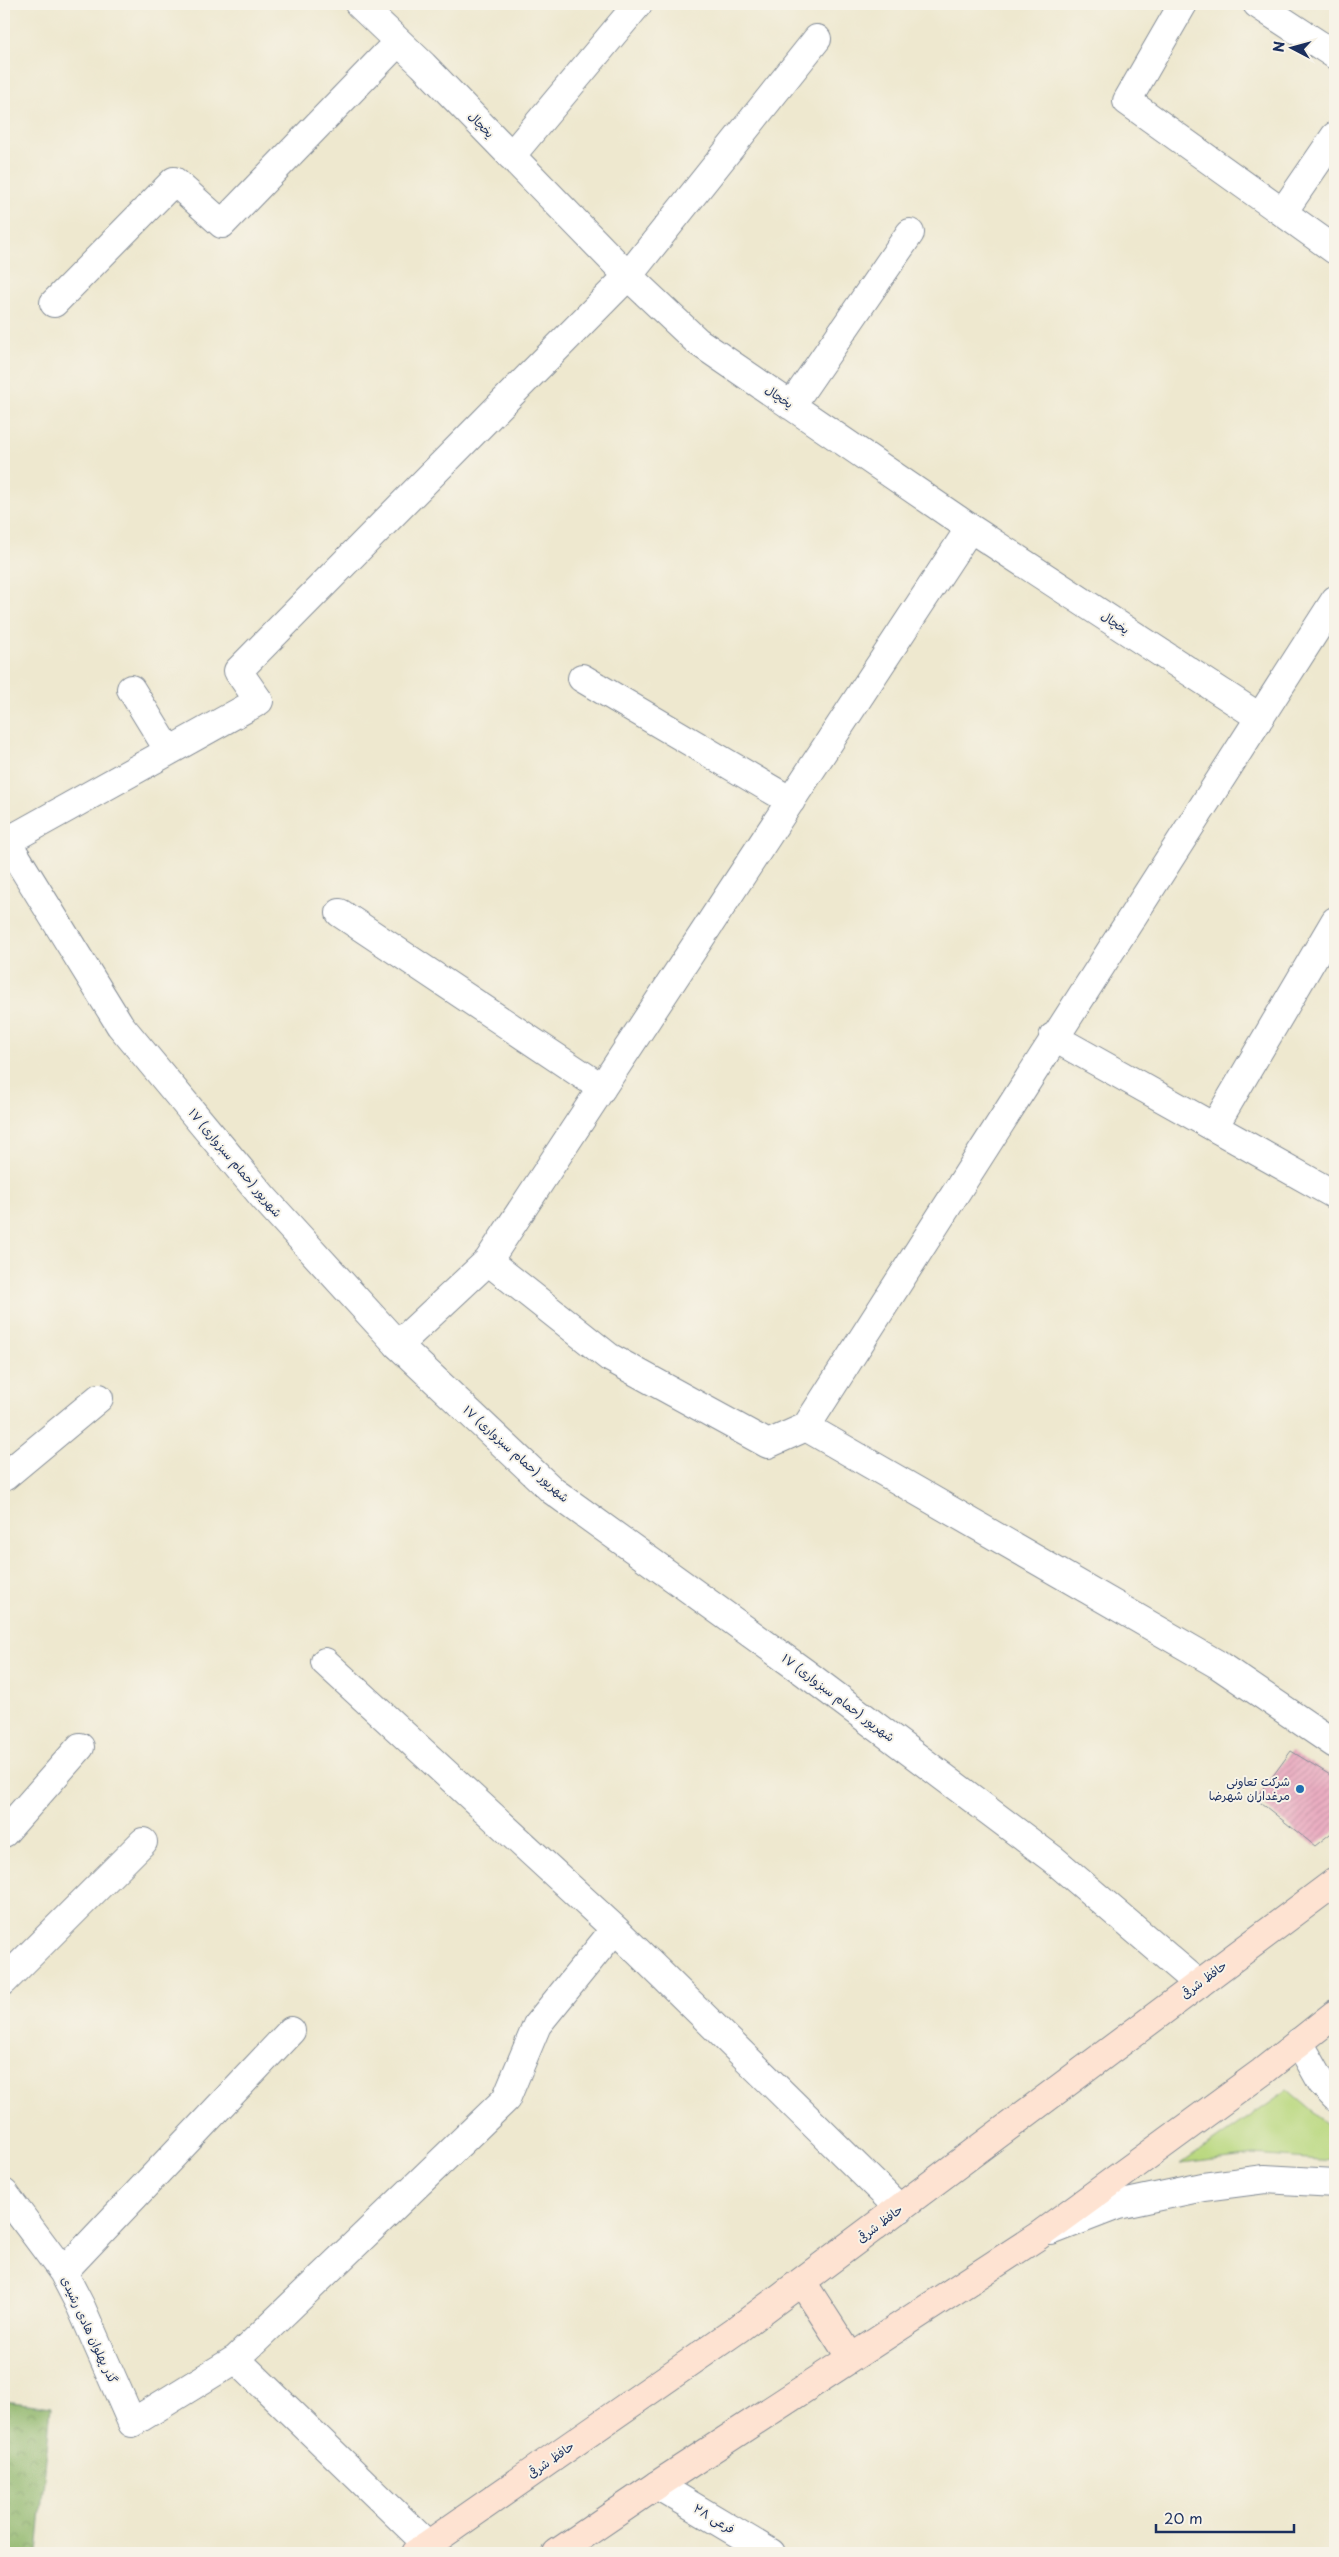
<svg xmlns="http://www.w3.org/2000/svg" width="1339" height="2557" font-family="'Playpen Sans','Playpen Sans Arabic',sans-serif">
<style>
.green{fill:#b9d87f;stroke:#6a846e}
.forest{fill:url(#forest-crowns);stroke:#567466}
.building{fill:url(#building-hatch)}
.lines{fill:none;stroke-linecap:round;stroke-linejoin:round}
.minor-casing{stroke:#848c96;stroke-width:30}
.tertiary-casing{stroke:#848c96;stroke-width:30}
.secondary-casing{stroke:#848c96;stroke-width:30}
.minor{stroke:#fff;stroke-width:28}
.tertiary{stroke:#fff;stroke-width:28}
.secondary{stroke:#fee3d2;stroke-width:28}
.poi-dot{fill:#1f6fb2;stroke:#f7f3e8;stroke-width:2}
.labels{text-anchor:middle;stroke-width:4;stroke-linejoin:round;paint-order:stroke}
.street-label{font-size:12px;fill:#1b2f5e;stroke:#f7f3e8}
.poi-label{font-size:12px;fill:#1b2f5e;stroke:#f7f3e8;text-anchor:end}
</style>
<defs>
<pattern id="forest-crowns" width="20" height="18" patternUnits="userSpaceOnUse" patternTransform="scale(1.25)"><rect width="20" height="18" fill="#92b86e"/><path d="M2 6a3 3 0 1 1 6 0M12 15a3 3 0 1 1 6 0" fill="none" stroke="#76965e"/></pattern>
<pattern id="building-hatch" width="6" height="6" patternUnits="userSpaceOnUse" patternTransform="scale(1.25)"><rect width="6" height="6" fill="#eaadc1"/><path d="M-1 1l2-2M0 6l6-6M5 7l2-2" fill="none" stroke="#c895a8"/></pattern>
</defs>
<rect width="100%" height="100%" fill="#f7f3e8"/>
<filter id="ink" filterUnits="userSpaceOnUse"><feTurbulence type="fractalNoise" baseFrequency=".02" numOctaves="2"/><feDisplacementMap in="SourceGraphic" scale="10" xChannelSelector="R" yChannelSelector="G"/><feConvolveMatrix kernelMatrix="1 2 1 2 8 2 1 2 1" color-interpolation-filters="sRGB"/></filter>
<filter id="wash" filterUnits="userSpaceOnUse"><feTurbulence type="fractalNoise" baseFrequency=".0096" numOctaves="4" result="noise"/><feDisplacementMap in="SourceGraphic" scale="20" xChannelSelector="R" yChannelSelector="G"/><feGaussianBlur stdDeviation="1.12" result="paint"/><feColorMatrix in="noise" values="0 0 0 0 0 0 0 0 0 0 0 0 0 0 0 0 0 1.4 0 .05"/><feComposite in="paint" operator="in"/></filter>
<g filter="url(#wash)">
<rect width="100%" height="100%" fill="#eee8cf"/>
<path class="green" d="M1287,2090l48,41v30l-81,-6 -73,9z"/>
<path class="forest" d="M4,2401l47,6 -14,146h-33z"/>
<g id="blocks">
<path class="building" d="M1291,1751l44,27v52l-20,16 -59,-47z"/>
</g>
</g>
<g filter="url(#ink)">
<use href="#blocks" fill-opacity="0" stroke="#848c96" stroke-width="1"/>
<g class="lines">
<g class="minor-casing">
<path id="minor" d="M359,4l64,61 205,211 69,65 273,187 289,189
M1183,4l-56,97 208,149
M1257,4l78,51
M511,156l127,-152
M1283,212l52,-76
M54,303l120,-122 48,43 176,-182
M791,406l119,-173
M582,678l209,123
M131,689l38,62
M4,843l255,-142 -21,-30 390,-395 189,-237
M340,913l262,175
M1053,1037l282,158
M1214,1127l121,-206
M488,1261l121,96 159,87 38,-17 529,-827
M398,1345l90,-84 482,-733
M806,1427l411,237 118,80
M4,1477l95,-79
M325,1662l290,267 285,280
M4,1833l76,-86
M4,1981l139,-139
M4,2193l59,79 18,35 51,116 104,-64 270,-260 31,-74 78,-96
M63,2272l228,-241
M236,2359l192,186
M657,2485l114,68"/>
</g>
<g class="tertiary-casing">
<path id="tertiary" d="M4,837l116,188 143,172 135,148 155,146 251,181 250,188 145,124
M1299,2042l23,41 13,14
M1051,2231l67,-26 85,-18 62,-8 70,4"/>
</g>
<g class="secondary-casing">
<path id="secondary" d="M802,2282l49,76
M416,2553l322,-224 597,-447
M557,2553l100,-68 381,-249 224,-164 73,-58"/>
</g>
<use href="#minor" class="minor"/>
<use href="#tertiary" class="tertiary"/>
<use href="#secondary" class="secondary"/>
</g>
</g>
<circle class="poi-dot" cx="1300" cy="1789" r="5"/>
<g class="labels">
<g class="street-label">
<text transform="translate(481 125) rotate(46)" y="4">یخچال</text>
<text transform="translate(779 397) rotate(34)" y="4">یخچال</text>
<text transform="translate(1115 623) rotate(33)" y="4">یخچال</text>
<text transform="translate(235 1163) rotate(50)" y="4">۱۷ شهریور (حمام سبزواری)</text>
<text transform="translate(516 1454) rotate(42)" y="4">۱۷ شهریور (حمام سبزواری)</text>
<text transform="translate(838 1698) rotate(37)" y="4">۱۷ شهریور (حمام سبزواری)</text>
<text transform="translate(1204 1980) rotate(-37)" y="4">حافظ شرقی</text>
<text transform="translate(880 2224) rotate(-37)" y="4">حافظ شرقی</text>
<text transform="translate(89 2330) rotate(65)" y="4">گذر پهلوان هادی رشیدی</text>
<text transform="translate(551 2460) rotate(-35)" y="4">حافظ شرقی</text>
<text transform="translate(714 2519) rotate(31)" y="4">فرعی ۲۸</text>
</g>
<g class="poi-label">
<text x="1290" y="1786">شرکت تعاونی<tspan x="1290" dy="14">مرغداران شهرضا</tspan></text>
</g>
</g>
<rect width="1339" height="2557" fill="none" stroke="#f7f3e8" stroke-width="20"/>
<g transform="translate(1292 48) rotate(276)" stroke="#f7f3e8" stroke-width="4" paint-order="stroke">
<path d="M0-4L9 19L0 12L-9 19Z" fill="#1b2f5e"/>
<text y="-8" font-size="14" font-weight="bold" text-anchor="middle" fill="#1b2f5e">N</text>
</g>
<path d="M1156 2524v8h138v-8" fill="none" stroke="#1b2f5e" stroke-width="2.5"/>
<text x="1164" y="2524" font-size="15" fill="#1b2f5e" stroke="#f7f3e8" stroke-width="4" paint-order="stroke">20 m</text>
</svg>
